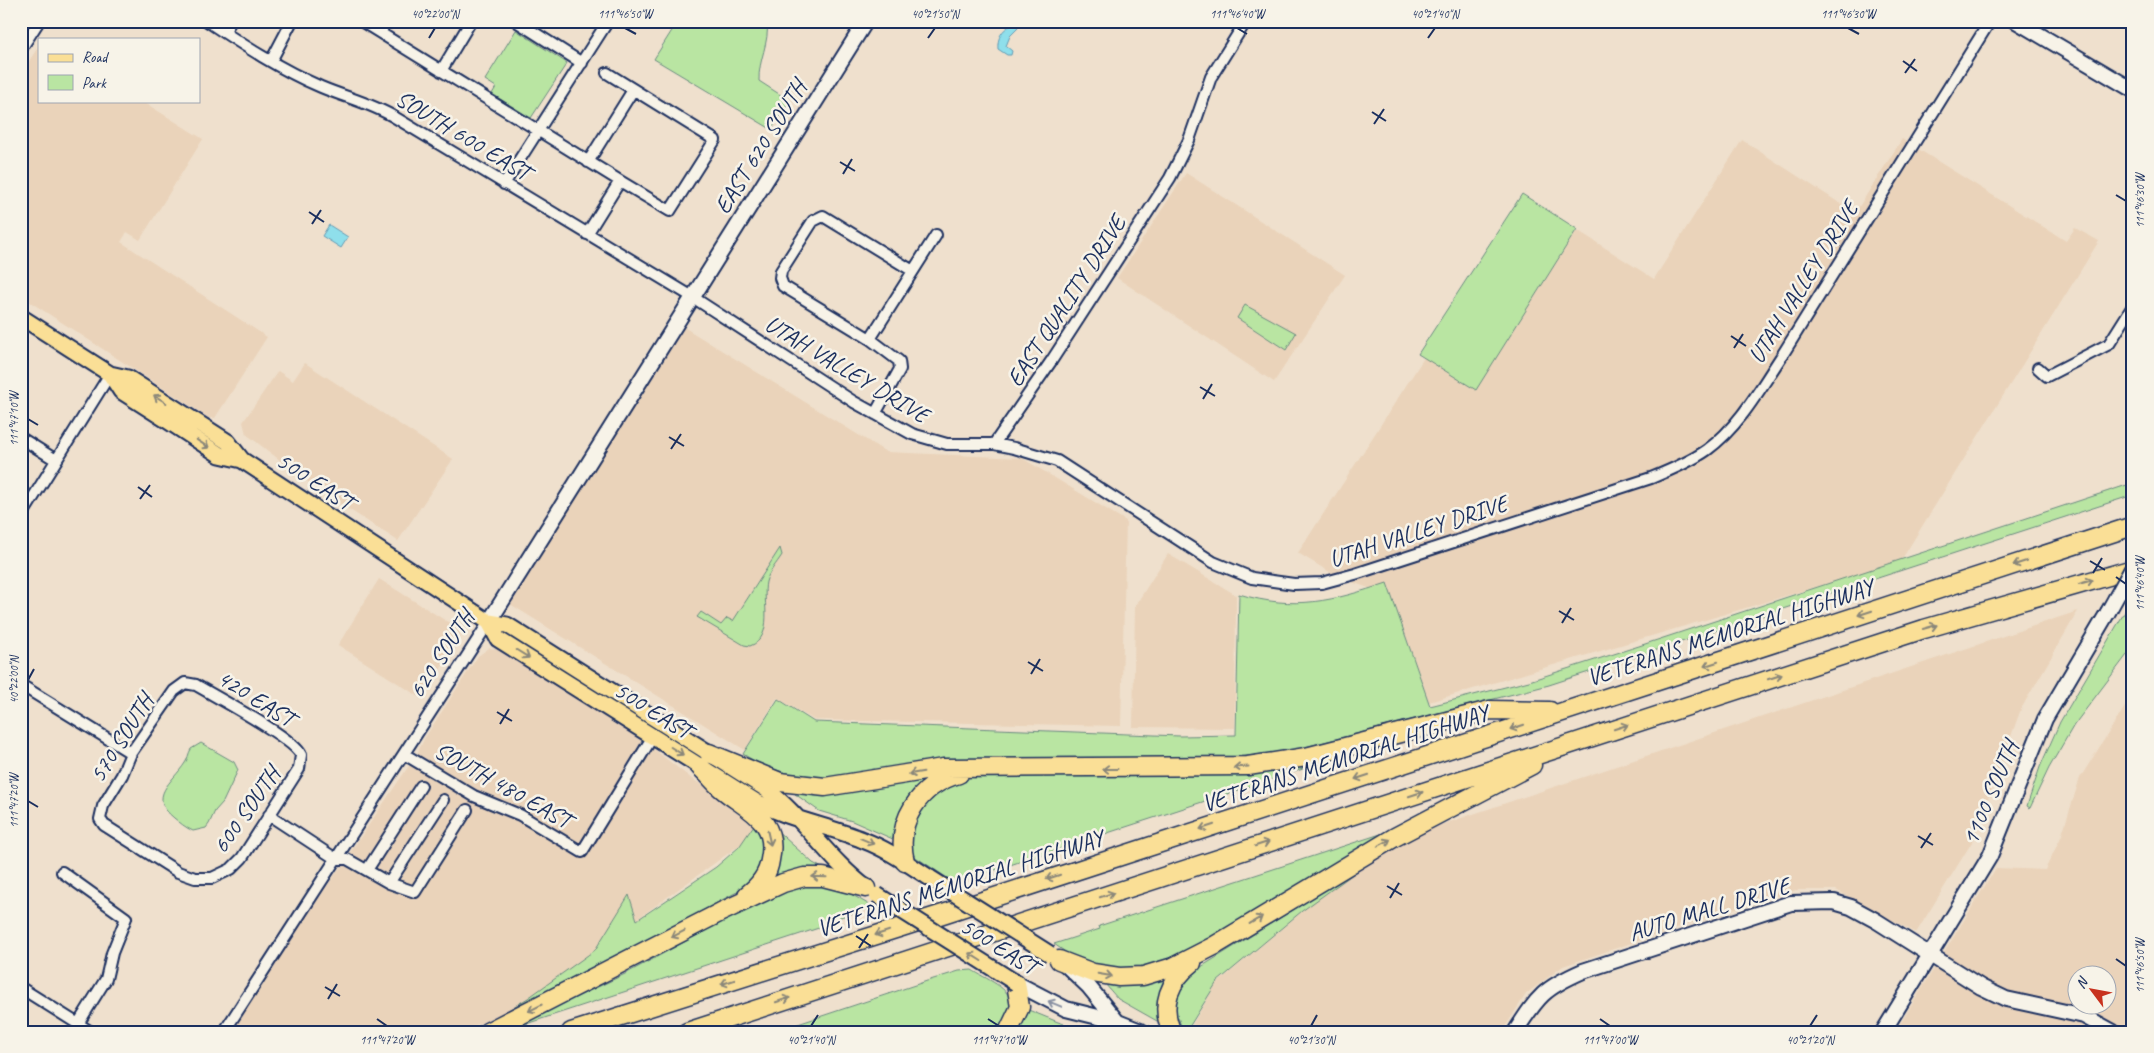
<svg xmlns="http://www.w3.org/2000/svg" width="2154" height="1053" font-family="Caveat,sans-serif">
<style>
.built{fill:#ead3ba;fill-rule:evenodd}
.green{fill:#b9e5a2;stroke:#6a8a80}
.water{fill:#8fdfeb;stroke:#6199b3}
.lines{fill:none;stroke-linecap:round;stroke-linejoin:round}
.street-casing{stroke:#1b2f5e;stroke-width:14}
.secondary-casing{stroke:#1b2f5e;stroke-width:18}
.primary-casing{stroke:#1b2f5e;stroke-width:19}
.highway-casing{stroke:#1b2f5e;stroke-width:21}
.street{stroke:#f7f3e8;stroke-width:10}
.secondary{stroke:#f7f3e8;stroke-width:14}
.primary{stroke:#fadf96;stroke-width:15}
.highway{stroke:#fadf96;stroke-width:18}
.secondary-bridge-casing{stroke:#1b2f5e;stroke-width:18;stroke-linecap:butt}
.primary-bridge-casing{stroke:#1b2f5e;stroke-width:19;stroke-linecap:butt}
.secondary-bridge{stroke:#f7f3e8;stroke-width:14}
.primary-bridge{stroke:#fadf96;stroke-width:15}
.oneway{stroke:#8a877a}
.oneway2{stroke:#8991a3}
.ticks{fill:none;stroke:#1b2f5e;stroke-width:2}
.labels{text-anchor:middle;stroke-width:5;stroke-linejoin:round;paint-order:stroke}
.street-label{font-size:24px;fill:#1b2f5e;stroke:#f7f3e8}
.neatline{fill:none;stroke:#1b2f5e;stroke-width:2}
.ticks-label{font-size:12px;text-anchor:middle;fill:#1b2f5e}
</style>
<rect width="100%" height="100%" fill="#efe0cd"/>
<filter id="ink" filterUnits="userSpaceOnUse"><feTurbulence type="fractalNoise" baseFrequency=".02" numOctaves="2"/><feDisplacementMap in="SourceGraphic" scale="10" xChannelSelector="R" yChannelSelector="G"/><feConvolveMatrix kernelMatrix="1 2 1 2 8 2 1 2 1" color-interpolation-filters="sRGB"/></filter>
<g filter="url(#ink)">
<path class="built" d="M39,46v55h103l61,38 -63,101 -13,-8 -6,10 146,95 -52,81h-6l-188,-122v-223z
M1902,139l164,102 9,-13 24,13 -199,321 -471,140 -38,-106 -53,-19 -40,-24 131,-203 50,32 98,-152 77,49 88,-139 113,73z
M1186,173l159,102 -71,107 -157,-104z
M682,326l204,126 136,6 104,63 -5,205 -307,-6 -37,-22 -32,52 -235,-146z
M305,363l148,96 -55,82 -82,-53 -70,-54 -3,-12 35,-51 15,10z
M1168,554l68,41 -1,133 -102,-1 2,-121z
M379,579l80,50 1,9 -6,11 -33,49 -83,-53z
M2078,611l-57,98 -49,133 -56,91 -80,-43h-40l-51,15 -182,61 -37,28 -24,38h-314l28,-48 165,-139z
M489,648l7,1 141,87 55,43 24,14 40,32 -12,17 -107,77 -41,36 -66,45 -68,32h-234l189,-278 7,-15 54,-83z
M2133,694v338h-238l101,-164 49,2 16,-33 19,-59zM2076,976h30v30h-30z"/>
<path class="green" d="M678,21h89c3,22 -9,39 -8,60l31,20 -19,28 -117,-70z
M516,30l51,33 -36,55 -39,-24 4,-7 -11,-7z
M1522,194l55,35 -101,161 -58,-36z
M1245,305l51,28 -10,17 -49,-32z
M2133,483v12l-584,190 -260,66 -52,6 -412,22c-30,-3 -56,-8 -82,-25l35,-55 36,23 366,14 56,-1 3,-141c56,17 94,7 148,-11l43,123 99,-25 110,-35z
M780,548l2,7c-5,8 -14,18 -16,27 -4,19 9,55 -16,64l-6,-1 -47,-28 4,-5 20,13 6,-7 6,3z
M2133,598v49l-59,78 -25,43 -19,40 -3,-2 13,-39 20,-45z
M201,743l33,19 4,8 -15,32 -8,9 -6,13 -3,4 -13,3c-7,-3 -14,-9 -19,-13 -27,-22 -2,-35 11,-55 3,-4 3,-9 6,-14z
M1364,749l-409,134 -41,-27 -3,-5 -3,-22 12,-24 34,-25 19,-3 250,-2z
M936,775l-41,65 -43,-19 -33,-10 -24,-17v-2z
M754,825c15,19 8,44 -6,61l-242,131 -1,-5 23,-14 67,-48 34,-55 8,25 79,-53 23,-20z
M1399,828l-221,133 -43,12 -45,-9 -23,-11 -13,-9 46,-15 -1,-3z
M775,829l38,34 13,7 -55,13z
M1364,866l-62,45 -85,71 -31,50h-3l-5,-15 -4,1 2,-25 12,-18z
M811,882l33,8 29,17 -36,11v4l-317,104v-2l105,-50 154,-83z
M972,970c12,8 40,18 39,35 0,9 -6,19 -8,27h-229l153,-51 32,-10z
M1170,975l-8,45 -5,1 -39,-22 -13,-15v-2z
M1026,1009l32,13 31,10h-74z"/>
<path class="water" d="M1012,25h5l1,3 -8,8 -4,10 6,5 -1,4h-4l-9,-6c-1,-11 4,-20 14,-24z
M329,225l19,12 -7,11 -19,-12z"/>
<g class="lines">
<g class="street-casing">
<path id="street" d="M207,21c36,24 74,49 114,66 26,11 50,16 75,31l295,178 163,106 58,32 35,10h47l20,4 43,13 156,101 39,16 42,6 28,-1 33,-9 296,-96c20,-8 39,-16 56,-28 33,-24 54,-63 76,-96l207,-333
M361,21l259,160
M516,21l66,42
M224,32l7,-11
M380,32l7,-11
M21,49l18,-28
M271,61l21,-40
M441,71l30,-50
M588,162l45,-72
M504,184l104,-163
M587,234l33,-53 50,30 45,-71 -108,-67
M870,339l66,-104
M2038,368l9,8 62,-32 24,-38
M875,414l25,-45 -1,-8 -29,-22 -87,-53 -3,-8 1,-7 32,-50 10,-5 90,55
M21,438l35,22
M994,444l58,-84 118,-182 19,-38 22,-63 35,-56
M21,517l89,-143
M185,683l11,2c20,12 98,53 105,70l-2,14 -57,89 -11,11 -19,9h-17l-17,-6 -74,-47 -4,-6 3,-13 19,-31 9,-22 43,-62z
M21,685l110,68
M404,754l70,42 46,19 62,37 71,-116
M269,815l67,44h11l42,24 26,9 52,-82
M367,870l54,-84
M62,872l64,46 -14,35 -6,26 -28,45
M389,883l54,-83
M21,988l70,44
M224,1032l265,-410"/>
</g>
<g class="secondary-casing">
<path id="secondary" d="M2016,21l117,69
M489,622l377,-601
M1066,965l23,22 31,38
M1016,983l50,26 52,13 25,10
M1515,1032c23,-36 29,-44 68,-61l208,-68 43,-1 17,5 24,13 106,67 25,12 78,17 29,16
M1883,1032l107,-176 55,-137 63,-107"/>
</g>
<g class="primary-casing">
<path id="primary" d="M21,317l89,57 18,4 100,64 14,18 247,162 18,3 259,164c38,29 62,70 99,98
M110,374l11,17 47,30 52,34 22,5
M489,622l9,17 257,162c35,19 72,24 108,39 24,9 45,24 67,38"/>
</g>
<g class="highway-casing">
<path id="highway" d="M709,753l71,29 45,5 118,-19 305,-2 58,-9 184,-47 60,1
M700,767c8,7 14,15 22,22 25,21 57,30 48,71 -2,15 -11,26 -23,35
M905,862c-10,-41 14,-77 54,-88
M1059,960l34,13 26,4 24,-1 30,-9 41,-21 181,-109 137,-72
M487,1032l234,-120 62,-29 21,-6h19l43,11
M571,1032l375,-119 1187,-387
M687,1032l1237,-403 209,-60
M1008,1032l12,-25 -4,-24
M1172,1032c-13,-27 -2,-52 20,-69"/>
</g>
<use href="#street" class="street"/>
<use href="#secondary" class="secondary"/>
<use href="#primary" class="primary"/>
<use href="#highway" class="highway"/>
<g class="secondary-bridge-casing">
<path id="secondary-bridge" d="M2108,612l25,-45"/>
</g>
<g class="primary-bridge-casing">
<path id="primary-bridge" d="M930,878l120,76
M877,895l139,88"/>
</g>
<use href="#secondary-bridge" class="secondary-bridge"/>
<use href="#primary-bridge" class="primary-bridge"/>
</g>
<defs><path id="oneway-shaft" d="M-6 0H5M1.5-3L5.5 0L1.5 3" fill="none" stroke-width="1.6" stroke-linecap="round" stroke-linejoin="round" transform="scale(1.25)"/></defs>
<g class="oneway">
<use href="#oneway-shaft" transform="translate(160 399) rotate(-148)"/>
<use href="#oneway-shaft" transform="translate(203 444) rotate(33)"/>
<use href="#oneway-shaft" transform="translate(2020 563) rotate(162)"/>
<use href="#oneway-shaft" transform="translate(2086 582) rotate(-16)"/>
<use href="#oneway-shaft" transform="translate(1865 613) rotate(162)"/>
<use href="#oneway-shaft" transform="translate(1930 627) rotate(-16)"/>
<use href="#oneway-shaft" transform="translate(523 654) rotate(32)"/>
<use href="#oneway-shaft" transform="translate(1711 664) rotate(162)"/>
<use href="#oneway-shaft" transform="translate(1775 677) rotate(-18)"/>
<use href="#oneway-shaft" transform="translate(1517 727) rotate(162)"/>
<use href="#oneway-shaft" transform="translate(1621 727) rotate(-18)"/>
<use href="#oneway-shaft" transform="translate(677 751) rotate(32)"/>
<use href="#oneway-shaft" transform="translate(1241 767) rotate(176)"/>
<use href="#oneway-shaft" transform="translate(1110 769) rotate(180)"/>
<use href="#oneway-shaft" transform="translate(916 773) rotate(171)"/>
<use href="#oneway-shaft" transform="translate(1362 777) rotate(162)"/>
<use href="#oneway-shaft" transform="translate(1416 794) rotate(-18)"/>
<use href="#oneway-shaft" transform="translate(1207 827) rotate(162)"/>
<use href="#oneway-shaft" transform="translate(769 838) rotate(77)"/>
<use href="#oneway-shaft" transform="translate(867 841) rotate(23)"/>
<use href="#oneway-shaft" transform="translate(1384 843) rotate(-29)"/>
<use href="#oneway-shaft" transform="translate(1262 844) rotate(-18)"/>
<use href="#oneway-shaft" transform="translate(819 877) rotate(-178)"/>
<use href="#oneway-shaft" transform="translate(1053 877) rotate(162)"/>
<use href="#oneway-shaft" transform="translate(1107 895) rotate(-18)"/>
<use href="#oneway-shaft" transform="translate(1256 920) rotate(-31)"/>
<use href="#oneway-shaft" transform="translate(882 933) rotate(162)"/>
<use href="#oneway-shaft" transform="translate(678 934) rotate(153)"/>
<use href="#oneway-shaft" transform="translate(975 957) rotate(-148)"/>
<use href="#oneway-shaft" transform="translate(1105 975) rotate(10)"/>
<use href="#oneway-shaft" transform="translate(728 982) rotate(162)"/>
<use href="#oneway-shaft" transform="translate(783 1000) rotate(-18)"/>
<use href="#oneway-shaft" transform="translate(535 1008) rotate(153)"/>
</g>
<use class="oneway2" href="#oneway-shaft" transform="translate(1055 1004) rotate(-157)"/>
</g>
<path class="ticks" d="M625,28l11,6M1237,28l10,6M1848,28l11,6M429,38l6,-10M928,38l7,-10M1428,38l7,-10M1903,61l14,10M1905,73l10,-14M1372,112l14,9M1374,124l10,-15M840,162l15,9M843,174l9,-15M2116,195l10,6M309,212l15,10M312,224l9,-14M1731,336l15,10M1734,348l9,-14M1200,387l15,9M1203,399l9,-15M28,419l10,6M669,437l15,9M671,449l10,-15M138,487l14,10M140,499l10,-14M2090,561l15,9M2093,573l9,-15M2116,577l10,7M1559,611l15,9M1562,623l9,-15M1028,662l15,9M1031,674l9,-15M28,680l6,-11M497,712l15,9M500,724l9,-15M28,801l10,6M1918,836l15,9M1921,848l10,-15M1387,886l15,9M1390,898l9,-15M856,936l15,10M859,948l9,-14M2116,959l10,7M325,987l15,9M328,999l9,-15M377,1019l10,7M988,1019l11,7M1600,1019l10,7M811,1026l7,-11M1311,1026l6,-11M1810,1026l7,-11"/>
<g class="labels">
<g class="street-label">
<text transform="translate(463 135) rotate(31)" y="8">SOUTH 600 EAST</text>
<text transform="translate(760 147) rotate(-58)" y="8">EAST 620 SOUTH</text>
<text transform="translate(1803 282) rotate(-58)" y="8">UTAH VALLEY DRIVE</text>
<text transform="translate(1066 301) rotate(-57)" y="8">EAST QUALITY DRIVE</text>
<text transform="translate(847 369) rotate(31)" y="8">UTAH VALLEY DRIVE</text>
<text transform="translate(315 481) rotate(33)" y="8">500 EAST</text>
<text transform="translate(1418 531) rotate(-18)" y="8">UTAH VALLEY DRIVE</text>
<text transform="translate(1730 632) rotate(-18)" y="8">VETERANS MEMORIAL HIGHWAY</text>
<text transform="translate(441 654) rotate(-57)" y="8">620 SOUTH</text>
<text transform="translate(256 698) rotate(32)" y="8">420 EAST</text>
<text transform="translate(653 710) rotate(32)" y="8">500 EAST</text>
<text transform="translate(121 738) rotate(-58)" y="8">570 SOUTH</text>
<text transform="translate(1345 758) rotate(-18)" y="8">VETERANS MEMORIAL HIGHWAY</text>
<text transform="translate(503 785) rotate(29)" y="8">SOUTH 480 EAST</text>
<text transform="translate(1990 793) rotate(-67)" y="8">1100 SOUTH</text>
<text transform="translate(246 810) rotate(-55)" y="8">600 SOUTH</text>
<text transform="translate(960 883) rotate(-18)" y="8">VETERANS MEMORIAL HIGHWAY</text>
<text transform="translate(1709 909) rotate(-17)" y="8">AUTO MALL DRIVE</text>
<text transform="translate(999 946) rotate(32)" y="8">500 EAST</text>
</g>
</g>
<rect width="2154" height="1053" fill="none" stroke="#f7f3e8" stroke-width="55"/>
<rect x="38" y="38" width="162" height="65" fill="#f7f3e8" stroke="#9fa5b1"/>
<rect x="48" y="54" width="25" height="8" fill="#fadf96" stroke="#9fa5b1"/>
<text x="82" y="62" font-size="15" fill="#1b2f5e">Road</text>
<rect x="48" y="75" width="25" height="15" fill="#b9e5a2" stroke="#9fa5b1"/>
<text x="82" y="88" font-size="15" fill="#1b2f5e">Park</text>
<g transform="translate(2092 990) rotate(302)"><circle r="24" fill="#f7f3e8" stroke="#9fa5b1"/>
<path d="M0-4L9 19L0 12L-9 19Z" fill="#c8321e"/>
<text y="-8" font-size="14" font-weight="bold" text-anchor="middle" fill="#1b2f5e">N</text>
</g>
<rect x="28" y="28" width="2098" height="998" class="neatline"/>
<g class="ticks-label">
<text x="435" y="18">40°22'00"N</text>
<text x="625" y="18">111°46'50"W</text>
<text x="935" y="18">40°21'50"N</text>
<text x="1237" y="18">111°46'40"W</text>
<text x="1435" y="18">40°21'40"N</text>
<text x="1848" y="18">111°46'30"W</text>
<text transform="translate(2140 201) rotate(-90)" y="4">111°46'30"W</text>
<text transform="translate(14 419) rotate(-90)" y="4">111°47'10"W</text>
<text transform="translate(2140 584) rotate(-90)" y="4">111°46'40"W</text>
<text transform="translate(14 680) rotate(-90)" y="4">40°22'00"N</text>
<text transform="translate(14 801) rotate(-90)" y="4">111°47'20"W</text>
<text transform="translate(2140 966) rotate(-90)" y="4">111°46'50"W</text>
<text x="387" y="1044">111°47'20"W</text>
<text x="811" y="1044">40°21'40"N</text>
<text x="999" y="1044">111°47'10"W</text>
<text x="1311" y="1044">40°21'30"N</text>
<text x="1610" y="1044">111°47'00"W</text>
<text x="1810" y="1044">40°21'20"N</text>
</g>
</svg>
